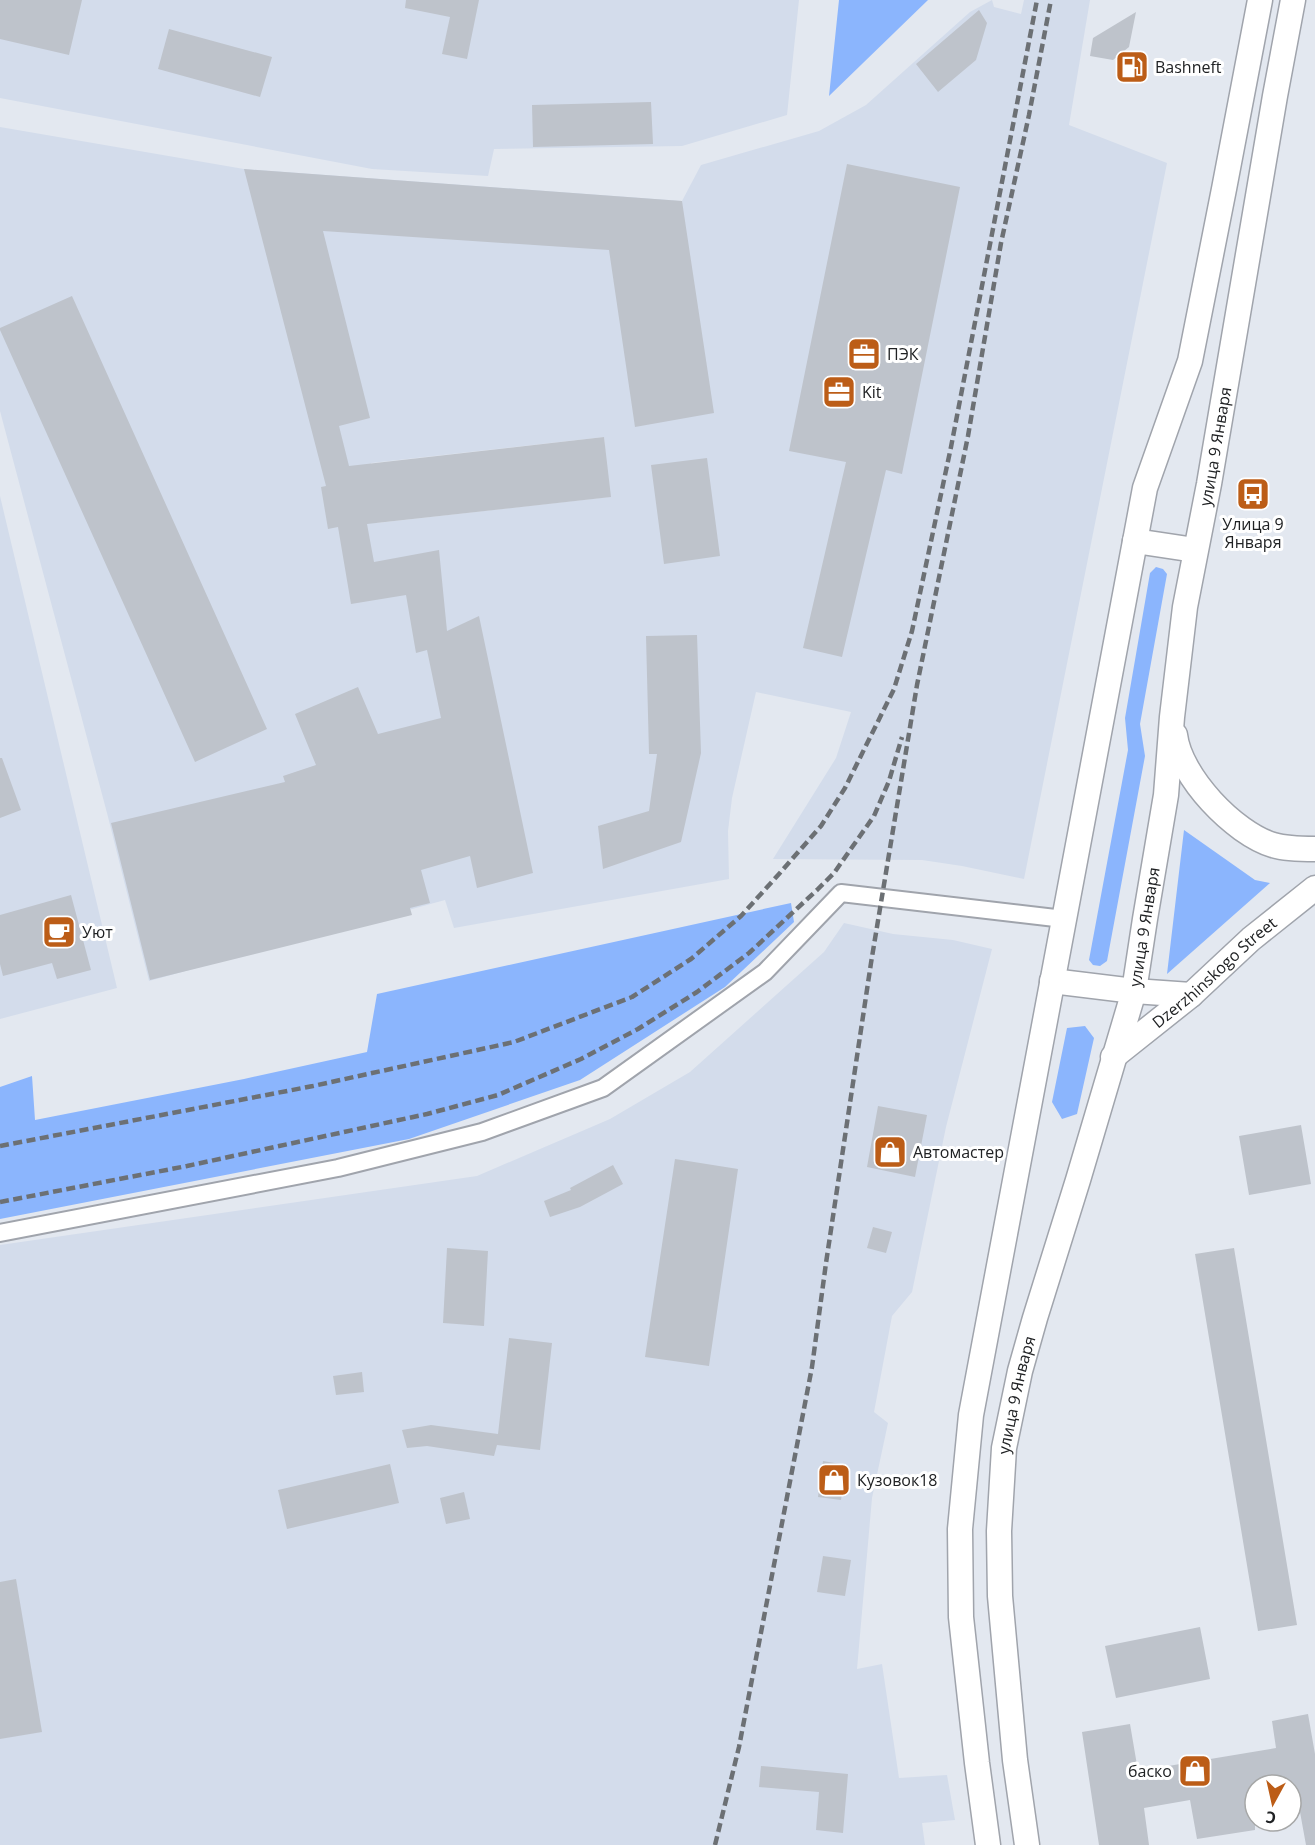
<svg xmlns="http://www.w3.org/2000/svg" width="1315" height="1845" font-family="'Open Sans',sans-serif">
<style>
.built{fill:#d3dceb;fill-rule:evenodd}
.green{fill:#8bb5fd}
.building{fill:#bec3cb}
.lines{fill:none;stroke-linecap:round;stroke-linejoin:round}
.street-casing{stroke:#a0a4ac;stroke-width:20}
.secondary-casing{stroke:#a0a4ac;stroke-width:27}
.street{stroke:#fff;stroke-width:16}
.secondary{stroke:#fff;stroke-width:24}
.rail{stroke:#6c7074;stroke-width:4.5;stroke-dasharray:9 4.5;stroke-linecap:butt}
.labels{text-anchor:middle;stroke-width:6;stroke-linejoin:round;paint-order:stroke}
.poi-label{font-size:16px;fill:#202224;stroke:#fff;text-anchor:start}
.street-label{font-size:16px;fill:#202224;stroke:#fff}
</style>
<rect width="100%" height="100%" fill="#e3e8f0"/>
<path class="built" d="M0,0h799l-12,115 -105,31 -188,3 -6,27 -116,-7 -372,-71z
M992,0l2,7 27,7 3,-14h66l-21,125 98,38 -143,716 -62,-13 -40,-6 -149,-1 63,-101 15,-46 -95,-20 -24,106 -4,33 1,48 -275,49 -9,-28 -296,81 -42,-168 -107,-402v-284l244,42 438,32 19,-36 118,-34 47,-26 104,-93zM604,437l5,60 -232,26 -6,-60z
M0,496l117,492 -117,31z
M844,923l49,11 60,6 39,9 -46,178 -34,165 -20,24 -18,96 14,11 -16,75 -15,171 25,-5 17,114 48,-3 8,45 -33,3 3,22h-925v-600l477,-69 133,-57 80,-47 134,-120z"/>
<path class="green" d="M839,0h89l-99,96z
M1156,567l7,2 4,5 -27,150 5,32 -38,205 -7,5 -7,-1 -4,-5 39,-210 -3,-32 25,-145z
M1184,830l71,50 15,3 -103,91z
M791,903l3,19 -69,65 -145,93 -171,59 -409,80v-132l32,-11 3,44 209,-41 123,-27 10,-58z
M1085,1026l9,12 -17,76 -15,5 -10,-17 15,-74z"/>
<path class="building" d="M0,0h82l-13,55 -69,-16z
M406,0h73l-12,59 -25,-5 8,-37 -45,-9z
M979,10l8,13 -11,37 -38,32 -22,-28z
M1136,12l-7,35 -16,13 -23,-4 3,-18z
M169,29l103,28 -12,40 -102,-28z
M651,102l2,42 -120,3 -1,-42z
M847,164l113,23 -58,287 -16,-4 -44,187 -39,-9 43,-186 -57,-11z
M244,169l438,32 32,212 -79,14 -26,-177 -286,-19 47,187 -31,8 10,40 255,-29 7,60 -244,27 7,38 65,-12 8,81 32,-15 54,257 -56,15 -7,-32 -49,14 9,33 -20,5 2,7 -262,65 -39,-157 174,-41 -2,-6 33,-11 -21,-51 63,-27 20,47 63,-16 -14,-68 -11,3 -10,-58 -55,9 -13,-77 -10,2 -7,-42 5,-1z
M72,296l195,433 -72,33 -195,-432v-2z
M707,458l13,98 -56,8 -13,-99z
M697,635l4,118 -20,89 -78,27 -5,-43 51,-15 8,-57h-8l-3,-118z
M0,758h2l19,52 -21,8z
M71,895l20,75 -34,9 -5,-16 -49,13 -3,-12v-49z
M878,1106l49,9 -12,62 -48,-10z
M1301,1125l10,59 -62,11 -10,-59z
M675,1159l63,10 -29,197 -64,-9z
M613,1165l10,19 -43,23 -30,10 -6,-16 27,-11 -1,-2z
M873,1227l19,5 -6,21 -19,-5z
M447,1248l41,3 -4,75 -41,-3z
M1234,1248l63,377 -39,6 -63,-377z
M509,1338l43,5 -12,107 -43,-5 -3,11 -67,-10 -20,2 -5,-18 29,-5 67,9z
M362,1372l2,20 -28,3 -3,-19z
M823,1461l23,4 -5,35 -23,-3z
M390,1464l9,39 -112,26 -9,-39z
M464,1492l6,27 -24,5 -6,-26z
M823,1556l28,4 -6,36 -28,-4z
M16,1579l26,153 -42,7v-157z
M1200,1627l10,52 -94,19 -11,-52z
M1308,1714l7,40v91h-9l-10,-55 -5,1v-6h-36v45l-58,9 -7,-39 -46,8 5,37h-50l-17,-113 48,-8 8,47 138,-23 -4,-27z
M761,1766l87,8 -5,59 -27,-3 3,-38 -60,-5z"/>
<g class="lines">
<g class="street-casing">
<path id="street" d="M0,1233l338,-65 144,-36 121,-44 162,-116 76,-79 223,26"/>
</g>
<g class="secondary-casing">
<g id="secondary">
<path d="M1135,541l60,9"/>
<path d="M1175,735c5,42 59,98 98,110 13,4 29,4 42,4"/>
<path d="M1052,981l82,10 57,4"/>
<path id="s1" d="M1113,1057l78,-62 60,-56 64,-51"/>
<path d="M988,1845l-11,-82 -16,-146 -1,-88 11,-114 174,-927 45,-127 34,-172 36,-189"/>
<path id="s2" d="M1027,1845l-12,-85 -15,-164 -1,-65 5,-83 16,-77 15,-53 43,-138 56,-189 11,-72 21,-124 6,-78 13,-110 24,-123 66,-388 18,-96"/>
</g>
</g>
<use href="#street" class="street"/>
<use href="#secondary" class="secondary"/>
<path class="rail" d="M0,1146l313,-60 201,-44 118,-45 59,-38 50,-43 38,-42 42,-48 24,-38 49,-99 18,-58 39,-184 86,-447
M0,1202l187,-36 240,-52 71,-19 83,-36 57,-30 59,-37 52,-39 68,-63 17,-17 40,-57 15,-35 13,-44
M715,1845l24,-98 73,-380 14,-104 45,-300 46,-278 51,-249 33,-193 28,-128 22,-115"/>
</g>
<defs>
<g id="fuel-square" transform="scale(1.725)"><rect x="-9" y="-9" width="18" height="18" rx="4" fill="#bc5d17" stroke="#fff"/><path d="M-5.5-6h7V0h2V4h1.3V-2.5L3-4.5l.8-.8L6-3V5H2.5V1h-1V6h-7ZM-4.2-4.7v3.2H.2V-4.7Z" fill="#fff"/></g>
<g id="office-square" transform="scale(1.725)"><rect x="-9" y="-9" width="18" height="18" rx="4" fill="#bc5d17" stroke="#fff"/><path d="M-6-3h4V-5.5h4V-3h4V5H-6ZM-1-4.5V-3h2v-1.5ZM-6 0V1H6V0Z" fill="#fff"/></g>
<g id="bus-square" transform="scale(1.725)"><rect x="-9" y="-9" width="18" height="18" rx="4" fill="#bc5d17" stroke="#fff"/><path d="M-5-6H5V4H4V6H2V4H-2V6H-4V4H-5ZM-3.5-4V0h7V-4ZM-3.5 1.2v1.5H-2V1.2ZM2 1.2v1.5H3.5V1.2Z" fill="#fff"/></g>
<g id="cafe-square" transform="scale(1.725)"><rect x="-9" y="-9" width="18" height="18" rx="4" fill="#bc5d17" stroke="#fff"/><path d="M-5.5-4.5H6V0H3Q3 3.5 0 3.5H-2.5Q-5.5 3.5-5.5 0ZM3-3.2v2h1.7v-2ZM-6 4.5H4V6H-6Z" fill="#fff"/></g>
<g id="shop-square" transform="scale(1.725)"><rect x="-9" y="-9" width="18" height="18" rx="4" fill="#bc5d17" stroke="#fff"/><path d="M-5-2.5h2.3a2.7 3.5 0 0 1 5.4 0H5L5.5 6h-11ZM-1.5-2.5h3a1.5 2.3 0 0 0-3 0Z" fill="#fff"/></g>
</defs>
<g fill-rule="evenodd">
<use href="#fuel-square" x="1132" y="67"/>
<use href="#office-square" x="864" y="354"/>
<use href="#office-square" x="839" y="392"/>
<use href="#bus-square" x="1253" y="494"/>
<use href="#cafe-square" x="59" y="932"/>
<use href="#shop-square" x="890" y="1152"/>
<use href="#shop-square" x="834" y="1480"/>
<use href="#shop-square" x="1195" y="1771"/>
</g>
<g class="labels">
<g class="poi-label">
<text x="1155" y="73">Bashneft</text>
<text x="887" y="360">ПЭК</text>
<text x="862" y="398">Kit</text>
<text x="1253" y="530" text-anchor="middle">Улица 9<tspan x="1253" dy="18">Января</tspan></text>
<text x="82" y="938">Уют</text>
<text x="913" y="1158">Автомастер</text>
<text x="857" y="1486">Кузовок18</text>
<text x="1172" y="1777" text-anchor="end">баско</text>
</g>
<g class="street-label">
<text dy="6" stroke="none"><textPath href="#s2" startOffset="1425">улица 9 Января</textPath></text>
<text dy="6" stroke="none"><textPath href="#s2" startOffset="939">улица 9 Января</textPath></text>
<text dy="6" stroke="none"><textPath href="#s1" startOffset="132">Dzerzhinskogo Street</textPath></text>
<text dy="6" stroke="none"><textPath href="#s2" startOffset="453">улица 9 Января</textPath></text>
</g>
</g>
<g transform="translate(1273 1803) rotate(188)"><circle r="28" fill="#ffffff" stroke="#a6a7a7" stroke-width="1.5"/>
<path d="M0-4.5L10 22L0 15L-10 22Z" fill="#bc5d17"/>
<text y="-9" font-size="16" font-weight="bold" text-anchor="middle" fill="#202224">С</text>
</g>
</svg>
